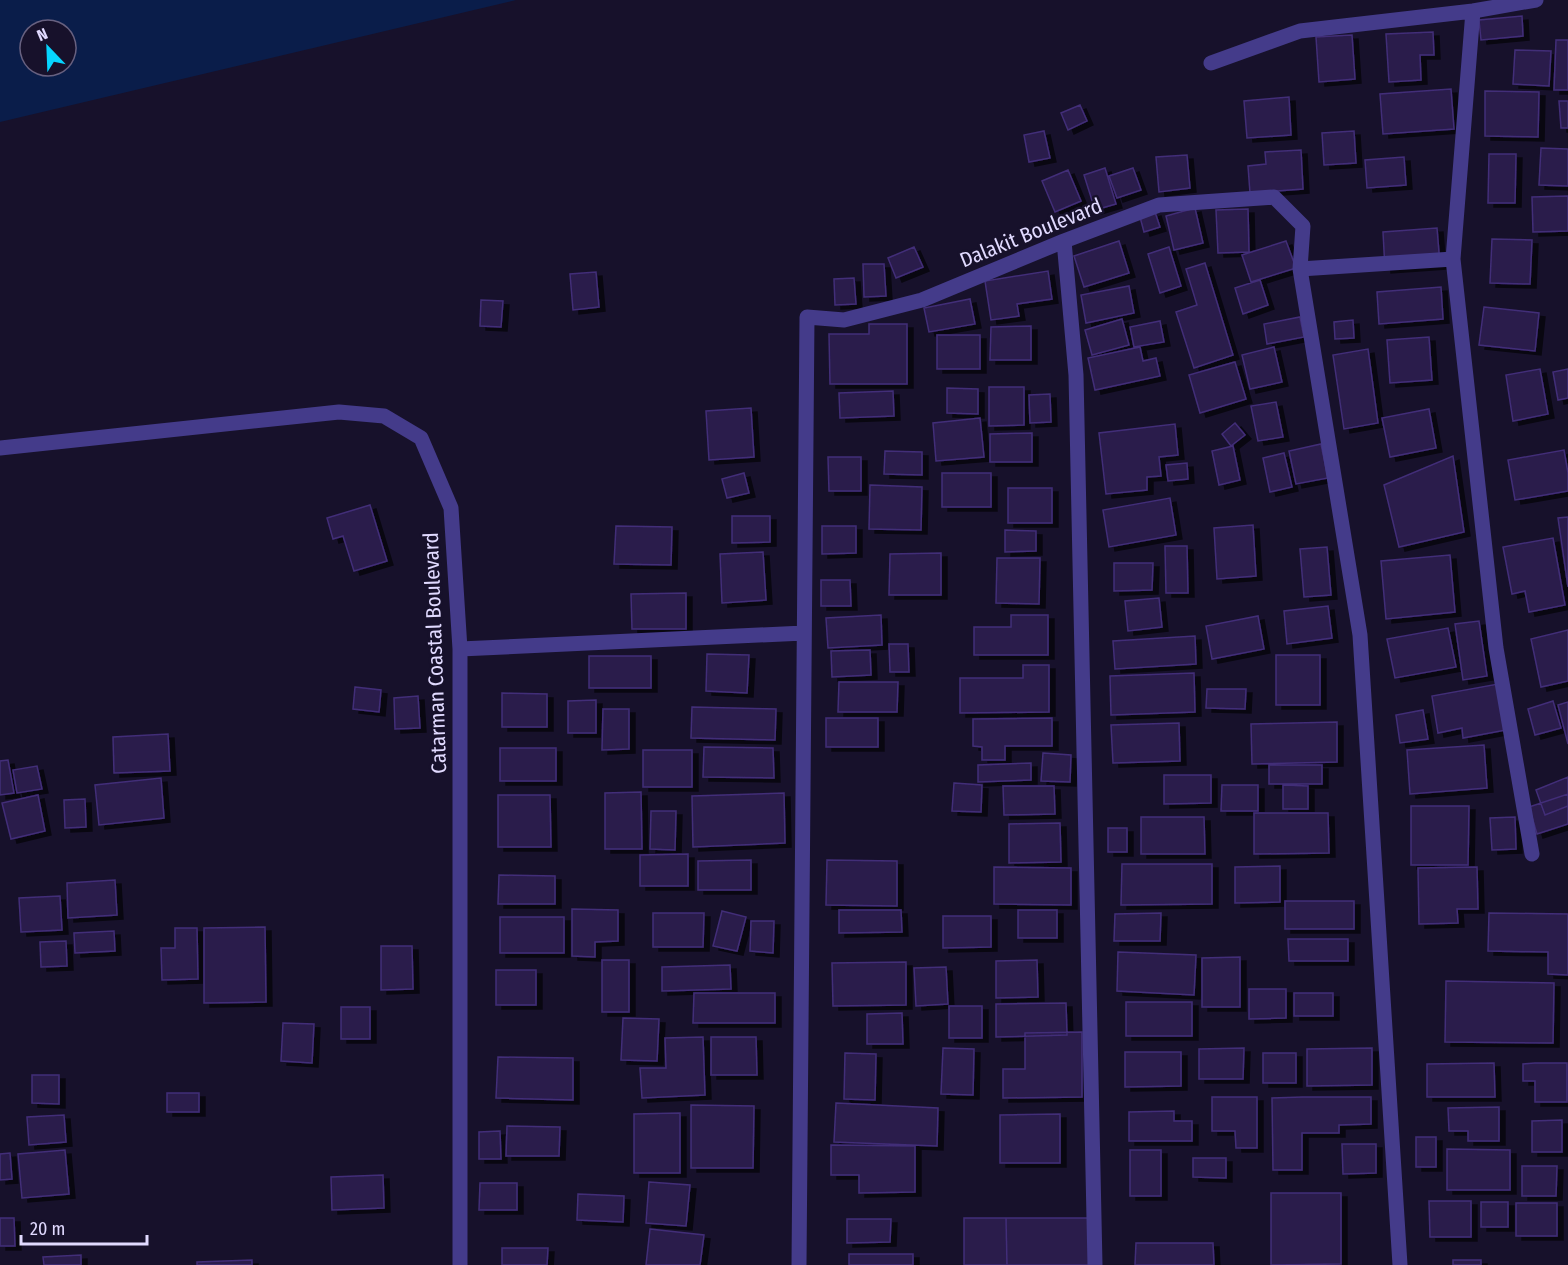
<svg xmlns="http://www.w3.org/2000/svg" width="1568" height="1265" font-family="'Fira Sans Condensed',sans-serif">
<style>
.water{fill:#0a1d4a;fill-rule:evenodd}
.building{fill:#291c4c;stroke:#422e78;stroke-width:1.5;filter:url(#shadow)}
.lines{fill:none;stroke-linecap:round;stroke-linejoin:round}
.minor{stroke:#443b8a;stroke-width:15}
.labels{text-anchor:middle;stroke-width:5;stroke-linejoin:round;paint-order:stroke}
.street-label{font-size:21px;fill:#e1daff;stroke:#17112b}
</style>
<defs>
<filter id="shadow"><feDropShadow dx="6" dy="4" stdDeviation="0" flood-color="#0009"/></filter>
</defs>
<rect width="100%" height="100%" fill="#17112b"/>
<path class="water" d="M0,0h516l-516,122zM30,30h36v36h-36z"/>
<path class="building" d="M1522,16l1,20 -42,4 -2,-20z
M1433,32l1,23h-14l1,25 -32,2 -3,-48z
M1352,35l3,44 -36,3 -3,-45z
M1556,40h12v50h-14z
M1515,50l36,1 -2,35 -36,-2z
M1451,89l3,40 -71,5 -3,-40z
M1485,91l54,1 -1,45 -53,-1z
M1289,97l2,38 -44,3 -3,-37z
M1559,101h9v27h-7z
M1080,105l7,16 -19,9 -7,-17z
M1044,131l6,27 -21,4 -5,-27z
M1354,131l2,32 -32,2 -2,-32z
M1541,148l27,1v37l-29,-1z
M1301,150l2,39 -53,4 -2,-27 18,-2 -1,-12z
M1489,154h27l-1,49h-27z
M1187,155l3,33 -31,4 -3,-35z
M1404,157l2,28 -39,3 -2,-28z
M1105,168l11,36 -21,6 -11,-35z
M1133,168l8,22 -24,8 -8,-22z
M1068,170l13,31 -26,11 -13,-31z
M1568,196v35l-35,1 -1,-35z
M1195,208l8,35 -29,7 -8,-34z
M1248,209l1,43 -31,1 -2,-43z
M1155,212l5,15 -16,5 -4,-15z
M1437,228l3,37 -55,4 -2,-37z
M1492,239l40,1 -2,44 -40,-1z
M1119,241l10,32 -45,14 -10,-31z
M1286,241l10,27 -45,14 -9,-27z
M914,247l9,20 -27,11 -8,-20z
M1169,247l12,39 -21,7 -12,-39z
M1205,263l28,92 -39,13 -18,-56 21,-7 -11,-36z
M863,264h21l2,32 -22,1z
M1048,271l4,28 -35,5 2,12 -28,4 -6,-39z
M596,272l3,35 -26,3 -3,-36z
M854,278l2,26 -21,1 -1,-26z
M1260,280l8,25 -25,9 -8,-26z
M1129,286l5,27 -48,10 -5,-28z
M1441,287l2,32 -64,5 -2,-32z
M970,299l5,25 -46,8 -5,-24z
M481,300l22,1 -2,26 -21,-1z
M1484,307l55,6 -4,38 -56,-6z
M1300,317l4,20 -37,7 -3,-20z
M1122,319l7,26 -37,10 -7,-25z
M1353,320l1,18 -19,1 -1,-17z
M1160,321l4,21 -30,5 -4,-20z
M869,324h38v60h-77l-1,-50h40z
M1031,326v34h-41l1,-33z
M937,335h43v34h-43z
M1429,337l3,43 -42,3 -3,-43z
M1140,347l3,14 13,-3 4,18 -65,14 -7,-32z
M1274,347l8,35 -32,7 -8,-34z
M1368,349l10,74 -34,6 -11,-74z
M1235,362l11,37 -46,14 -11,-38z
M1540,369l8,45 -35,7 -7,-46z
M1568,369v29l-10,2 -5,-28z
M989,387h35v38l-35,1z
M947,388l31,1v25l-31,-1z
M893,391l1,25 -54,2 -1,-25z
M1050,394l1,28 -21,1 -1,-28z
M1276,402l7,35 -25,4 -7,-35z
M751,408l3,49 -45,3 -3,-49z
M1429,409l7,39 -46,9 -8,-39z
M980,418l4,39 -48,4 -3,-38z
M1235,423l10,12 -14,11 -9,-12z
M1175,424l3,31 -19,2 2,19 -14,1v13l-41,4 -7,-61z
M1032,433v29h-42v-28z
M1321,444l7,34 -32,6 -7,-33z
M1233,446l7,34 -21,5 -7,-34z
M1564,450l4,23v18l-53,9 -7,-40z
M885,451l37,1v23l-38,-1z
M1284,453l8,34 -22,5 -7,-34z
M1453,456l11,76 -65,15 -15,-62z
M828,457h33v34h-32z
M1187,463l1,16 -20,2 -2,-16z
M744,473l5,20 -22,5 -5,-19z
M942,473h49v34h-49z
M870,485l52,2 -1,43 -52,-1z
M1008,488h44v35h-44z
M1170,498l6,37 -67,12 -6,-37z
M370,505l17,56 -33,10 -11,-35 -10,3 -6,-21z
M732,516h38v26l-38,1z
M1568,517v70l-10,-69z
M1253,525l3,51 -39,3 -3,-51z
M616,526l56,1 -1,38 -57,-1z
M822,526h34v27l-34,1z
M1005,530l31,1v20l-31,1z
M1553,538l12,67 -36,7 -4,-21 -13,3 -9,-47z
M1165,546h22l1,47h-22z
M1327,547l4,48 -27,2 -4,-48z
M763,552l3,48 -44,3 -2,-49z
M941,553v42h-52l1,-41z
M1450,555l5,57 -69,7 -5,-58z
M997,558h43l-1,46 -43,-1z
M1114,563h39l-1,27 -38,1z
M821,580h29l1,26h-30z
M686,593v36h-54l-1,-35z
M1159,598l3,29 -34,4 -3,-30z
M1328,606l4,32 -45,6 -3,-33z
M881,615l1,30 -54,3 -2,-30z
M1011,615h37v40h-74v-28h37z
M1258,616l6,33 -52,10 -6,-33z
M1479,621l8,55 -24,4 -8,-56z
M1448,628l8,39 -61,11 -8,-39z
M1568,630v51l-27,6 -10,-48z
M1195,636l1,28 -81,5 -2,-28z
M889,644h19l1,28h-19z
M870,650l1,25 -39,2 -1,-26z
M707,654l42,1 -2,38 -41,-2z
M1276,655h44v50h-44z
M589,656h62v32h-62z
M1023,665h26v47l-89,1v-35h63z
M1194,673l1,39 -84,3 -1,-39z
M839,682h59l-1,30h-59z
M1498,684l8,46 -43,8 -1,-10 -24,5 -6,-37z
M355,687l26,3 -2,22 -26,-3z
M1207,689h39l-1,20 -39,-1z
M502,693l45,1v33h-45z
M418,696l2,32 -25,1 -1,-31z
M596,700v33h-28v-32z
M1553,701l8,27 -26,7 -7,-26z
M1568,702v42l-10,-39z
M692,707l84,2 -1,31 -84,-2z
M603,709h26v40l-27,1z
M1423,710l5,29 -28,4 -4,-28z
M826,718h52v29h-52z
M1052,718v28h-47v14h-23v-13l-9,-1v-27z
M1337,722v40l-85,2 -1,-40z
M1179,723l1,38 -67,2 -2,-38z
M168,734l2,37 -56,2 -1,-36z
M1484,745l3,43 -77,6 -3,-44z
M704,747l69,1 1,30 -71,-1z
M500,748h56v33h-56z
M643,750h49v37h-49z
M1043,753l28,2 -1,27 -29,-1z
M8,760l6,33 -14,2v-34z
M1031,763v17l-53,2v-17z
M1269,765h53v19h-53z
M37,766l5,23 -25,4 -4,-23z
M1164,775h47v28l-47,1z
M1568,777v29l-23,9 -9,-25z
M161,778l3,40 -65,7 -4,-40z
M954,783l28,2 -1,27 -29,-1z
M1222,785h36v26h-37z
M1283,785l25,1v23h-25z
M1003,786h51l1,28 -51,1z
M641,792l1,57h-37v-56z
M784,793l1,50 -92,4 -1,-51z
M1568,794v30l-31,10 -8,-27z
M38,795l7,36 -34,8 -9,-36z
M498,795h52l1,52h-53z
M85,799l1,28 -21,1 -1,-28z
M1411,806h58l-1,59h-57z
M651,811h25l-1,39 -25,-1z
M1254,813h74l1,40 -75,1z
M1141,817h63l1,37h-64z
M1515,817l1,32 -24,1 -2,-32z
M1060,823l1,39 -52,1v-39z
M1108,828h19v24h-19z
M688,854v32h-48v-31z
M751,860v30h-53v-29z
M827,860l70,1v45l-71,-1z
M1122,864h90v40l-91,1z
M1280,866v36l-45,1v-36z
M994,867l77,1v37l-77,-1z
M1477,867l1,42h-21l1,14 -39,1 -1,-56z
M499,875l56,1v28h-57z
M115,880l2,35 -49,3 -1,-35z
M60,896l2,34 -41,2 -2,-34z
M1285,901h69v28h-69z
M572,909l46,1v31l-23,1v15l-23,-1z
M839,910h62l1,22 -63,1z
M1018,910h39v28h-39z
M722,911l24,6 -9,34 -24,-5z
M653,913h51l-1,34h-50z
M1161,913l-1,28h-46l1,-27z
M1489,913l79,1v61l-20,-1v-22l-60,-1z
M943,916h48v31l-48,1z
M500,917h64v36h-64z
M751,921h23l-1,32 -23,-2z
M265,927l1,75 -62,1v-75z
M175,928h22l1,51 -36,1 -1,-32h14z
M114,931l1,20 -40,2 -1,-20z
M1288,939h60v22h-59z
M66,941l1,25 -26,1 -1,-25z
M381,946h31l1,43 -32,1z
M1118,952l78,3 -2,40 -77,-4z
M1240,957v50h-38v-49z
M602,960h27v52h-27z
M1037,960l1,37 -42,1v-37z
M906,962v43l-73,1 -1,-43z
M730,965l1,24 -69,2v-24z
M946,967l2,37 -32,2 -2,-38z
M496,970h40v35h-40z
M1446,981l108,2 -1,60 -108,-1z
M1249,989h37v29l-37,1z
M694,993h81v30h-82z
M1294,993h39v23h-39z
M1126,1002h66v34h-66z
M1066,1003l1,32 -71,2v-33z
M949,1006h33v32h-33z
M341,1007h29v32h-29z
M902,1013l1,31h-36v-30z
M623,1018l36,1 -2,42 -36,-1z
M283,1023l31,1 -2,39 -31,-2z
M1082,1032v65l-79,1v-29h22v-36z
M703,1037l2,58 -63,3 -2,-30h26l-1,-30z
M711,1037h45l1,38h-46z
M943,1048l31,1 -1,46 -32,-1z
M1244,1048l-1,31h-44v-30z
M1372,1048v37l-65,1v-37z
M1125,1052h56v34l-56,1z
M845,1053l31,1 -1,46 -31,-1z
M1263,1053h33v30h-33z
M498,1057l75,1v42l-77,-2z
M1494,1063l1,34h-68v-33z
M1535,1063h32v39h-32v-21h-12v-17z
M32,1075h27v29l-27,-1z
M167,1093h32v19h-32z
M1212,1097h45v51h-21l-1,-17h-23z
M1303,1097h68v27l-32,1v8h-37v37h-29l-1,-72z
M836,1103l102,5 -1,38 -103,-4z
M691,1105l63,1 -1,62h-62z
M1499,1107v34h-31v-10h-19l-1,-23z
M1174,1111v10h18v20h-63v-29z
M680,1113v60h-46v-59z
M1060,1114v49h-60v-48z
M64,1115l2,27 -37,3 -2,-28z
M1562,1120v32h-30v-31z
M507,1126l53,1 -1,29h-53z
M500,1131l1,28h-22v-27z
M1416,1137h20v30h-20z
M1342,1144h34v29l-33,1z
M831,1145l84,1v46l-56,1v-18h-28z
M1447,1149l63,1v40h-63z
M65,1150l4,44 -47,4 -4,-44z
M1130,1150h31v46h-31z
M10,1153l2,26 -12,1v-26z
M1193,1158h33v20l-33,-1z
M1522,1166h35l-1,30h-34z
M383,1175l1,33 -52,2 -1,-33z
M649,1182l41,3 -4,41 -40,-3z
M480,1183h37v27h-38z
M1271,1193h70v71l-70,1z
M578,1194l46,2 -1,26 -46,-2z
M1429,1201h42v36h-41z
M1481,1202h27v25h-27z
M1516,1203h41v33h-41z
M0,1218h14l1,28h-15z
M964,1218h42l1,47h-43z
M1006,1218h85l-1,47h-83z
M847,1219h44l-1,23 -43,1z
M650,1229l54,6 -4,30h-54z
M1136,1243h77l1,22h-79z
M502,1248h46l-1,17h-45z
M849,1254h64v11h-64z
M81,1255v10h-37l-1,-8z
M252,1260v5h-55v-3z
M1453,1260h28v5h-28z"/>
<g class="lines">
<path class="minor" d="M1211,63l89,-32 173,-20 63,-11
M1064,241l12,134 19,890
M1453,259l20,-248
M1300,269l153,-10 43,389 36,206
M0,448l339,-36 45,4 37,22 30,70 9,141v616
M460,649l344,-16
M799,1265l8,-948 37,3 78,-20 142,-59 95,-36 115,-8 29,29 -3,43 60,366 40,630"/>
</g>
<g class="labels">
<g class="street-label">
<text transform="translate(1031 233) rotate(-22)" y="7">Dalakit Boulevard</text>
<text transform="translate(435 653) rotate(-92)" y="7">Catarman Coastal Boulevard</text>
</g>
</g>
<g transform="translate(48 48) rotate(337)"><circle r="28" fill="#17112b" stroke="#686180" stroke-width="1.5"/>
<path d="M0-4.5L10 22L0 15L-10 22Z" fill="#06d5ff"/>
<text y="-9" font-size="16" font-weight="bold" text-anchor="middle" fill="#e1daff">N</text>
</g>
<path d="M21 1235v9h126v-9" fill="none" stroke="#e1daff" stroke-width="3"/>
<text x="30" y="1235" font-size="18" fill="#e1daff" stroke="#17112b" stroke-width="4.5" paint-order="stroke">20 m</text>
</svg>
